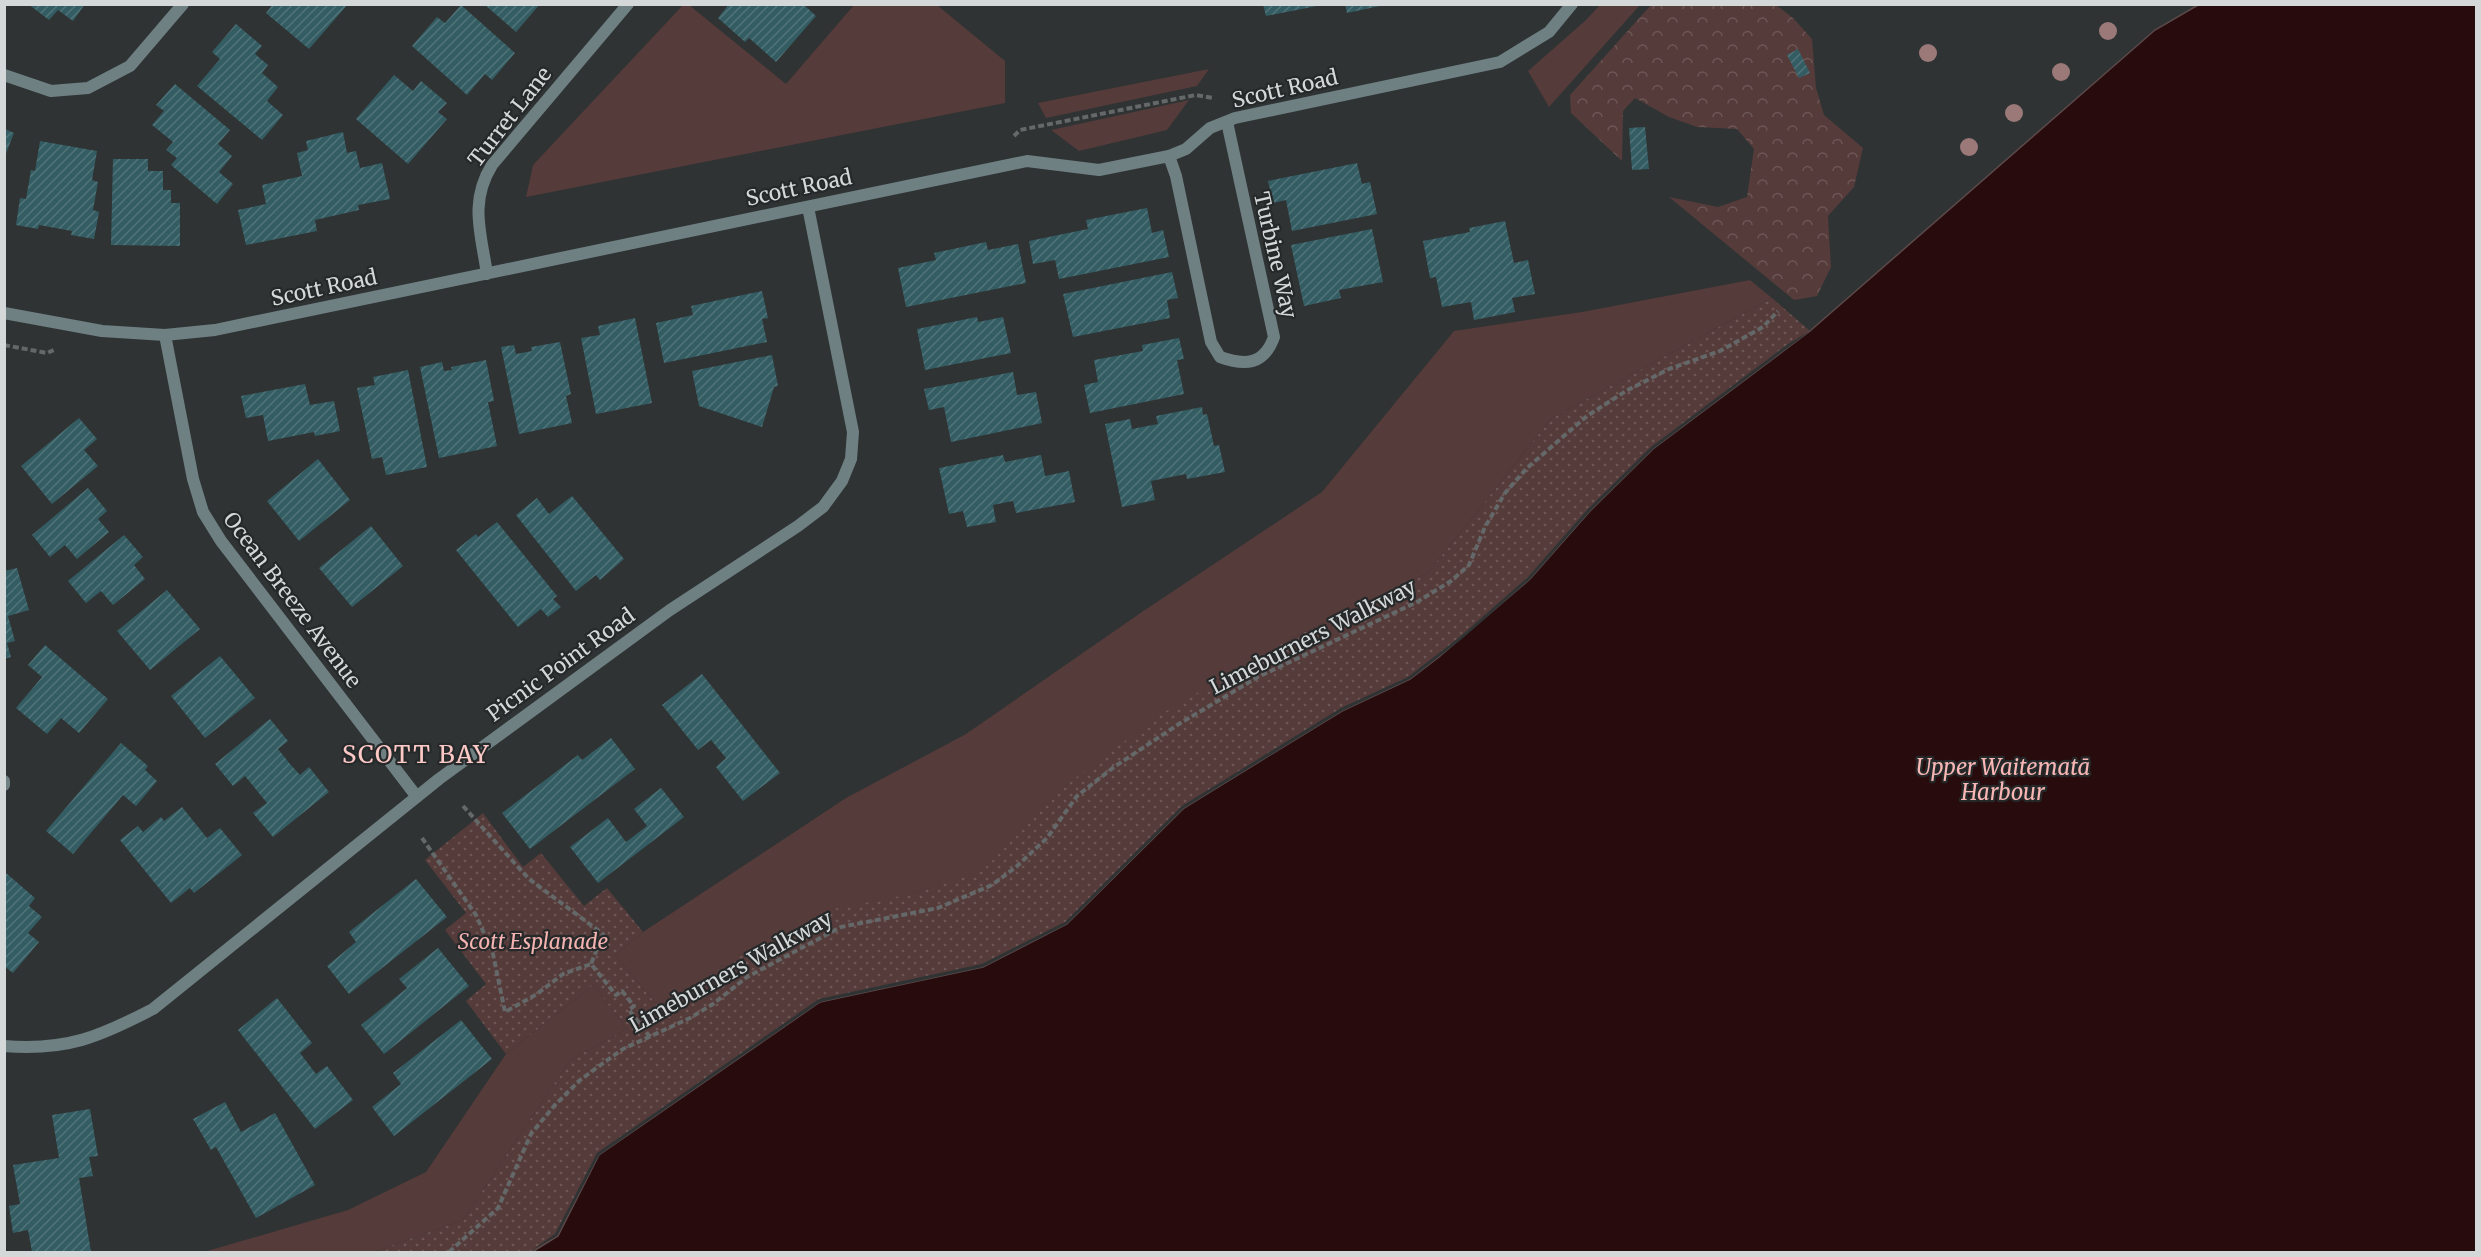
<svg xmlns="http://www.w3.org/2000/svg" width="2481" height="1257" font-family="Merriweather,serif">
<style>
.grass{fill:#553b3a}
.forest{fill:url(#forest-crowns)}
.park{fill:url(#park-dots)}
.water{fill:#280c0d;stroke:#5c494a;stroke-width:1.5}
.pier{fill:#2f3334}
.building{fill:url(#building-hatch)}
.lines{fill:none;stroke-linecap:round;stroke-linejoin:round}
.path{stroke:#646869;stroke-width:4;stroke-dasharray:6 3;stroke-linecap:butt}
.street{stroke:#6f8083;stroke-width:12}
.tree{fill:#9b7979}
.labels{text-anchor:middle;stroke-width:4.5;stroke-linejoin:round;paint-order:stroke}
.street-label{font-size:21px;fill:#d5d8d8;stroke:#26292a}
.park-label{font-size:21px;font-style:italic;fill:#f4b3b1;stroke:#26292a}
.water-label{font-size:22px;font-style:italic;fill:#f8b7b5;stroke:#26292a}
.quarter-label{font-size:24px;letter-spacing:1.5px;fill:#fdc9c7;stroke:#26292a}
</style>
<defs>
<pattern id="forest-crowns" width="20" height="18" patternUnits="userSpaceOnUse" patternTransform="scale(1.5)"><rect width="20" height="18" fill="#553b3a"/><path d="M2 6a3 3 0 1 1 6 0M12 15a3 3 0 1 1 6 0" fill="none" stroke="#6d5756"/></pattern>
<pattern id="park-dots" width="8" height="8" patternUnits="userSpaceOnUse" patternTransform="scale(1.5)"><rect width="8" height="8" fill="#553b3a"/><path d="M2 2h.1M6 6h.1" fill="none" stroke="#6d5756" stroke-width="1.8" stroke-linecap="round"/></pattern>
<pattern id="building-hatch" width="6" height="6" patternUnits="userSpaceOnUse" patternTransform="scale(1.5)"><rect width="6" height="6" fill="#345d63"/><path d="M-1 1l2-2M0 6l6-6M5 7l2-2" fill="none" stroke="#507479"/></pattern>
</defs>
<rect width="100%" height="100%" fill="#2f3334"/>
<path class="grass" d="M683,5h6l97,79 68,-79h83l68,56v42l-479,94 7,-32z
M1600,5h40l-91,102 -21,-36 58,-51z
M1209,69l-12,17 -151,32 -8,-15z
M1189,100l-22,30 -88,21 -28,-21z
M1750,280l22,18 -220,120 -124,155 -138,66 -220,143 -89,91 -70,21 -189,72 -60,45 -47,-56 28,-23 203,-134 120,-64 173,-120 183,-122 132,-161 128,-19z
M593,985l34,44 -57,31 -107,160 -89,32h-170l144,-42 78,-38 80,-118z"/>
<path class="forest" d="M1651,5h125l17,13 19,21 4,49 8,27 39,33 -9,39 -26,29 3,51 -14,29 -23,4 -125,-103 49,10 29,-10 7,-48 -17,-20 -40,-2 -28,-10 -34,-19 -12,13 -1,50 -51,-48 -1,-18z"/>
<path class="park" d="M1772,298l38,33 -105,81 -115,99 -60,68 -120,100 -68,32 -158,97 -117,116 -84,43 -163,35 -263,234 -24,16h-159l89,-32 107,-160 57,-31 -34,-44 -87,69 -40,-53 20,-17 -41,-54 21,-17 -41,-53 58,-47 40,54 18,-14 43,53 23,-18 36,44 -28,23 47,56 60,-45 111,-57 78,-15 70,-22 89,-90 91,-68 129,-75 138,-66 124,-155z"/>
<path class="water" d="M2198,5h278v1247h-1944l26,-16 41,-81 221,-153 163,-35 84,-43 117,-116 158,-97 68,-32 29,-22 91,-78 60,-68 63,-62 157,-118 345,-301z"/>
<path class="pier" d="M1810,331l-157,118 -63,62 -60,68 -67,59 -53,41 -68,32 -158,97 -117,116 -84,43 -163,35 -221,153 -42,81 -28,16 26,-18 42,-81 222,-154 163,-35 83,-42 117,-116 159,-98 67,-31 53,-41 67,-59 60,-68 63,-62 137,-103z"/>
<path class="building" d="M28,4h57l-12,17 -15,-11 -9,10z
M273,4h75l-39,45 -43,-36z
M484,4h56l-24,28z
M729,4h74l13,12 -40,46 -27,-24 -4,4 -27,-24z
M1263,4h54v2l-51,10z
M1345,4h35v2l-33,7z
M461,5l54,48 -23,27 -7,-6 -18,21 -55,-49 25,-29 8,6z
M236,24l26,22 -7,8 13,11 -6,8 16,14 -11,14 16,14 -21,25 -65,-54 23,-27 -8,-7z
M1798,49l12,24 -11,5 -12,-23z
M394,75l19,16 8,-10 26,22 -9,9 9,7 -39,45 -52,-45z
M175,84l55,46 -12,14 14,12 -13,16 14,12 -16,20 -46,-39 6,-7 -11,-8 7,-8 -21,-17 12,-14 -8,-6z
M1645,127l4,42 -17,1 -3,-42z
M5,129l9,4 -9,23z
M343,132l4,21 9,-2 4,17 22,-5 8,36 -32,6 1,5 -44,10 2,11 -71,14 -8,-35 28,-6 -4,-19 40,-9 -5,-23 11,-3 -2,-9z
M40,141l57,10 -5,29 6,2 -5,28 6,2 -5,27 -23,-4 1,-4 -33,-6 -1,4 -22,-4 4,-27 6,1 5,-29 4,1z
M113,159h35v12h15v19h8v13h9v43l-69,-1z
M1357,163l5,21 8,-2 7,32 -85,17 -6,-31 -13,3 -5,-22z
M1147,208l5,25 11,-3 6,27 -110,22 -4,-19 -22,4 -4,-23 59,-12 -2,-9z
M1505,221l9,42 14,-3 7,34 -23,4 3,14 -41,8 -3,-18 -29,5 -6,-30 -6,1 -7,-37 47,-9 -1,-4z
M1372,229l11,53 -44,8 2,8 -37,8 -13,-61z
M986,242l2,8 30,-6 8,39 -120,24 -8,-39 38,-8 -2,-7z
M1172,272l6,26 -11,2 3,18 -97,19 -10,-43z
M762,291l6,27 -6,1 5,23 -103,21 -8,-40 37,-8 -2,-9z
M977,317l1,5 25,-5 8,36 -86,17 -8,-41z
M635,318l17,85 -56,11 -15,-76 19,-3 -2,-9z
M1179,338l5,21 -7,1 7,34 -94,19 -6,-28 14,-3 -4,-22 49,-9 -1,-6z
M560,342l11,52 -5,2 6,27 -53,11 -18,-87 13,-2 2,9 16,-3 -1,-4z
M772,355l6,31 -4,1 -12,40 -63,-21 -7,-35z
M486,360l8,41 -6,1 9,44 -58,12 -19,-91 22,-5 2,9 8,-1 -1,-3z
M408,370l19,97 -41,8 -4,-18 -10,2 -15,-71 18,-3 -2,-8z
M1013,372l4,23 19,-3 6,31 -91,19 -7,-35 -15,3 -5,-21z
M305,384l5,21 24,-4 6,30 -25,5 -1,-4 -46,9 -5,-26 -17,3 -5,-22z
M1202,407l1,8 4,-1 7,32 5,-1 6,27 -38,7 -1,-5 -35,7 4,19 -33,7 -17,-83 25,-5 2,10 26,-5 -2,-8z
M79,418l18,21 -13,11 14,16 -46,38 -31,-38z
M1003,455l2,7 36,-7 4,21 24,-5 6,31 -59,11 -3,-12 -20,4 3,17 -29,5 -4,-16 -14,3 -10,-46z
M318,459l32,41 -51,41 -32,-40z
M88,488l19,23 -9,8 11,13 -32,27 -12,-14 -15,12 -18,-22z
M572,496l52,63 -24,21 -4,-5 -20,16 -60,-76 21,-17 12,16z
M497,522l60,74 -4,3 8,8 -13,10 -7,-8 -23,18 -62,-77 20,-16 2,3z
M371,526l32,40 -51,41 -33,-39z
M124,535l19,22 -9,8 11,14 -32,26 -12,-14 -15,12 -18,-22z
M17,568l12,42 -21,6 7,25 -8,2 4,14 -7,2v-88z
M167,590l33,39 -50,41 -33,-39z
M45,645l63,54 -29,34 -18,-15 -14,16 -31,-26 26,-31 -14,-12z
M220,656l35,42 -50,40 -34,-42z
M702,674l78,99 -37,28 -27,-34 10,-9 -15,-18 -13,10 -36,-45z
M270,719l18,22 -10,8 12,15 10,11 9,-8 20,25 -56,45 -20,-24 14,-10 -22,-27 -12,10 -18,-22z
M611,738l24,31 -105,80 -28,-36 76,-58 4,5z
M121,743l27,23 -3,4 12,11 -21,25 -13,-11 -50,59 -27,-23z
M661,788l23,29 -86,66 -28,-36 38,-29 18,24 21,-16 -13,-17z
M182,807l25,31 13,-10 22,27 -48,38 -4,-5 -19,15 -51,-63 18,-14 5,6 18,-15 3,4z
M6,873l29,25 -6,8 13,11 -14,16 11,9 -26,31 -9,-7v-91z
M416,879l31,38 -98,77 -22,-28 29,-24 -7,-10z
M438,948l31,38 -85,68 -23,-29 46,-37 -8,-9z
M277,998l35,45 -12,10 16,21 11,-8 26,34 -38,29 -77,-99z
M461,1020l31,39 -98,77 -22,-29 29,-23 -8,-11z
M225,1102l16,30 34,-19 40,72 -59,33 -40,-71 -5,3 -18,-31z
M90,1109l8,47 -9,1 4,19 -14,2 12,74h-59l-4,-22 -15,3 -4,-27 11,-2 -7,-39 46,-7 -7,-43z"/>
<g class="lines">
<path class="path" d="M1014,136l6,-6 176,-35 17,3
M4,345l43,8 9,-4
M463,806l66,73 74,55 -12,30
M422,838l54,77 17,39 12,58 32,-18 26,-20 28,-10 25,31 6,-4 12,15 -5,4 21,27
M449,1252l49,-44 33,-74 23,-28 26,-26 43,-31 67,-31 23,-14 34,-27 94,-50 97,-19 54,-23 24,-18 31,-29 30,-42 37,-29 65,-43 79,-47 159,-75 34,-21 18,-16 16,-38 20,-34 22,-25 60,-52 39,-25 43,-22 51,-18 43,-24 15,-16"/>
<path class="street" d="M4,75l47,16 37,-3 42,-22 53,-62
M1169,156l7,20 35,166 9,15c25,9 44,8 54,-20l-47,-215
M487,274c-6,-41 -18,-72 5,-109l136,-161
M4,313l98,18 63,4 50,-5 812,-169 72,9 70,-14 17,-7 24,-21 25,-10 265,-56 49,-30 23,-28
M165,335l28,144 10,33 18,29 196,256
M4,781v4
M4,1046c63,5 95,-9 149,-37l286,-230 231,-169 128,-84 25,-19 19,-26 9,-22 2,-27 -45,-225"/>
</g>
<g class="tree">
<circle cx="2108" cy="31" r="9"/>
<circle cx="1928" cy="53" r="9"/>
<circle cx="2061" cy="72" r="9"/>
<circle cx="2014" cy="113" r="9"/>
<circle cx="1969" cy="147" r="9"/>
</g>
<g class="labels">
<g class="street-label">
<text transform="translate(1285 89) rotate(-13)" y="7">Scott Road</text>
<text transform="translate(510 117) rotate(-52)" y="7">Turret Lane</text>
<text transform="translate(799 188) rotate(-12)" y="7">Scott Road</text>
<text transform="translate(1275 255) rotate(77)" y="7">Turbine Way</text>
<text transform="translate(324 288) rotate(-12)" y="7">Scott Road</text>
<text transform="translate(292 600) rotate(53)" y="7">Ocean Breeze Avenue</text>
<text transform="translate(1313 637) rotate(-27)" y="7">Limeburners Walkway</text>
<text transform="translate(561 665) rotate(-36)" y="7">Picnic Point Road</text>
<text transform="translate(731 972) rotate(-29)" y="7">Limeburners Walkway</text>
</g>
<g class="park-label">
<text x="533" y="949">Scott Esplanade</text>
</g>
<g class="water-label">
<text x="2003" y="775">Upper Waitematā<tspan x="2003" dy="25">Harbour</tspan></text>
</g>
<g class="quarter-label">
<text x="416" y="763">SCOTT BAY</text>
</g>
</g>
<rect width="2481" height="1257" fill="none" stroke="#d5d8d8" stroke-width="12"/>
</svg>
